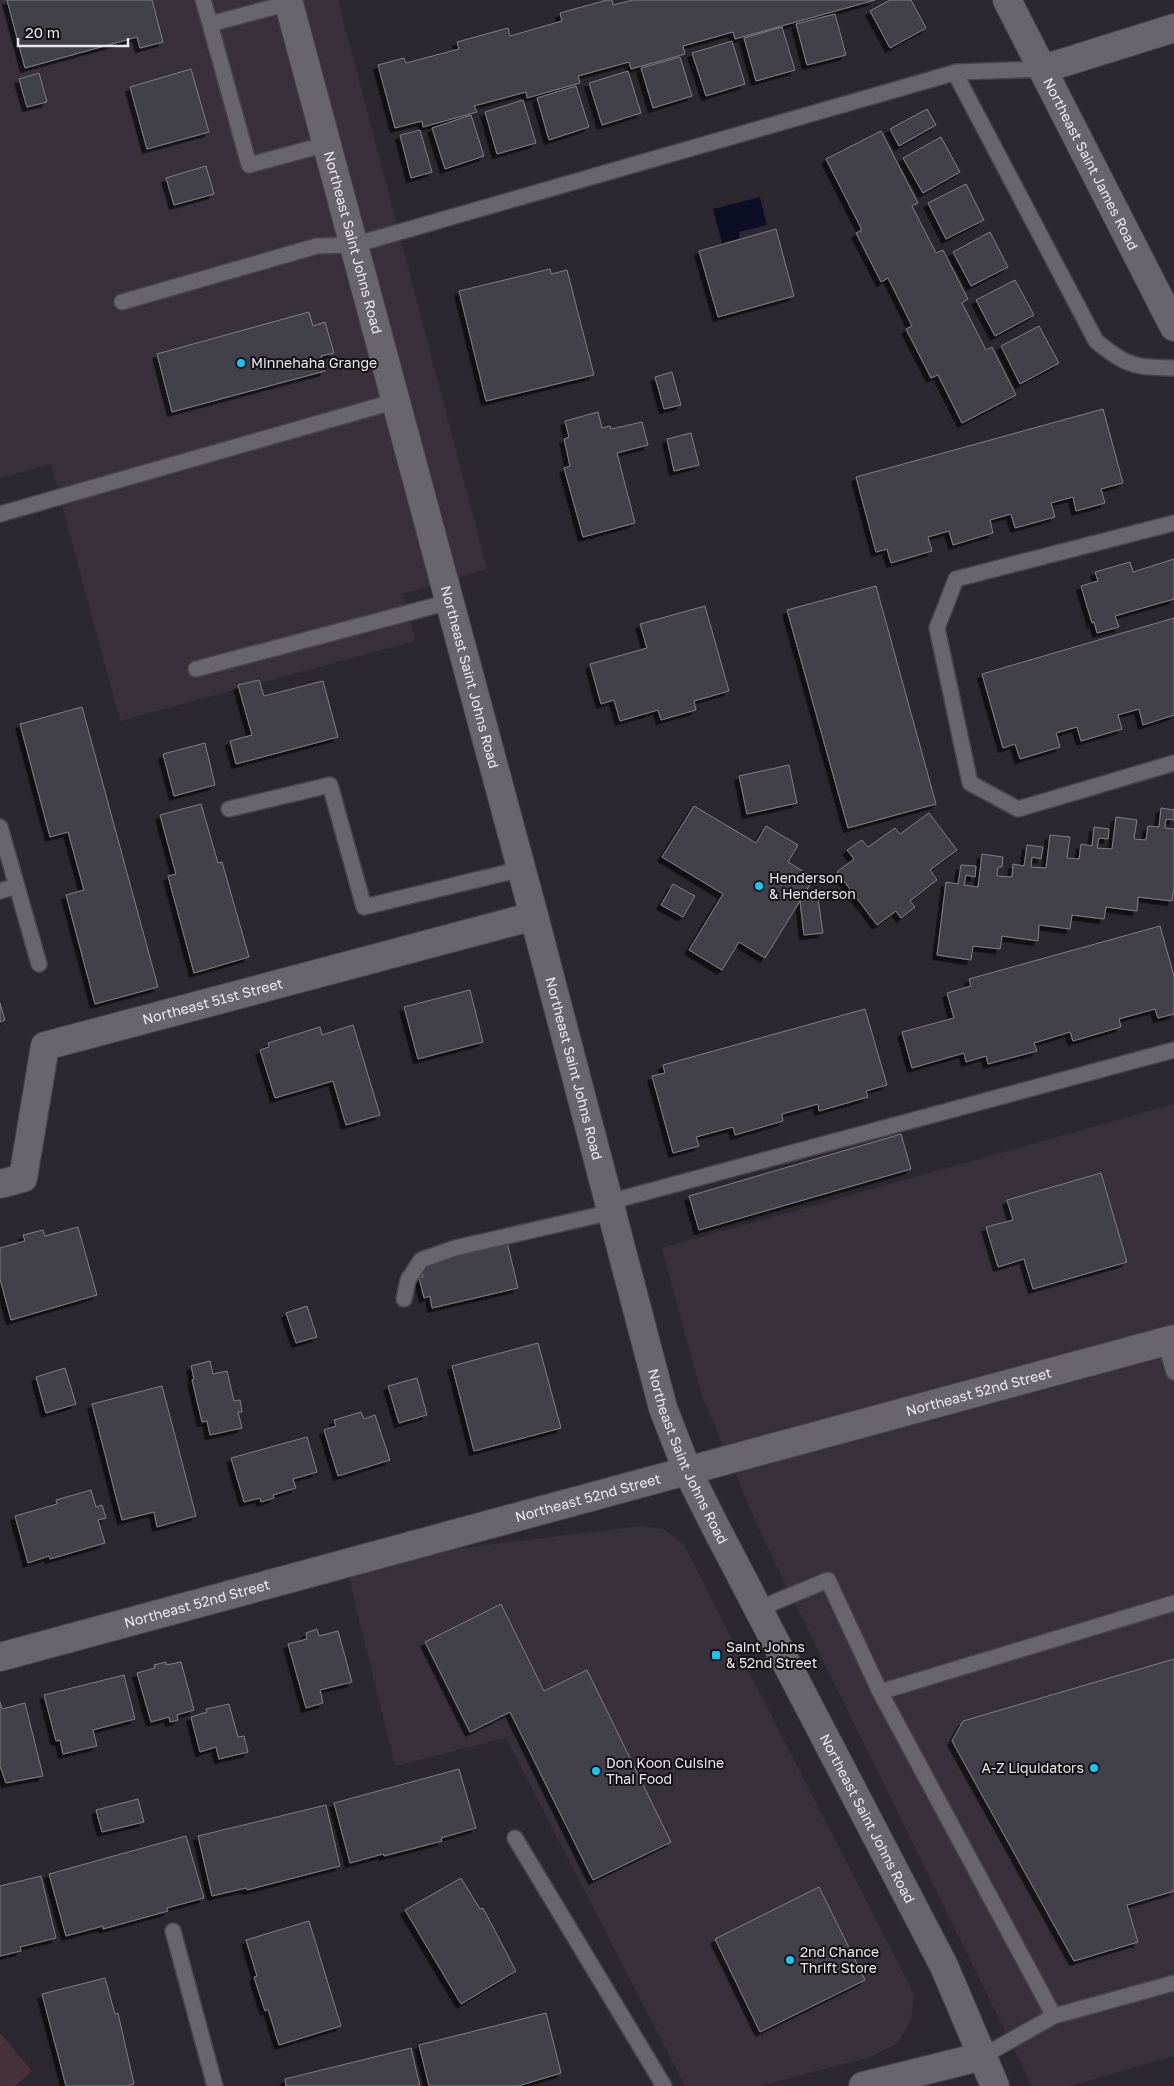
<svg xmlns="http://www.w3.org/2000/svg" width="1174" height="2086" font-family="'Golos Text',sans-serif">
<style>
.built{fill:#38313c}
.green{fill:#47323b}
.water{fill:#0c0e25}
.building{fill:#424148;stroke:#807e86;filter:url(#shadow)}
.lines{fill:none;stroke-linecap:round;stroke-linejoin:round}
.service-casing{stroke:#48444a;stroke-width:18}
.minor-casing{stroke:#48444a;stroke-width:30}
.secondary-casing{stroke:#48444a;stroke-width:30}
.service{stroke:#69656c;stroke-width:15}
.minor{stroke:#69656c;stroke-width:28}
.secondary{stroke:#69656c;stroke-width:28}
.poi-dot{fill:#0acafa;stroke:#141215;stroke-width:2}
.labels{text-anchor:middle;stroke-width:4;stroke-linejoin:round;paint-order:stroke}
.street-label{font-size:14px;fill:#eae7ec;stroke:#141215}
.poi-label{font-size:14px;fill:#eae7ec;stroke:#141215;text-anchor:start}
</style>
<defs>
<filter id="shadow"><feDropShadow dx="-4.5" dy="4.5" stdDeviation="0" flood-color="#0009"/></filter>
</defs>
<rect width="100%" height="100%" fill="#2c282f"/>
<path class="built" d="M0,0h338l149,569 -84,25 12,47 -295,80 -69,-257 -51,14z
M1174,1104v952l-104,30h-38l-271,-552 -59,-138 -40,-148z
M641,1526l22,3 20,14 231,451 -3,26 -13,23 -28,14 -110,29h-75l-179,-348 -111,28 -50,-204z"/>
<path class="green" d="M0,2033l32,38 -17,15h-15z"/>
<path class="water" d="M760,197l7,28 -28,7 1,6 -18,5 -9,-34z"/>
<path class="building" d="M7,0h145l11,42 -23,6 -3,-11 -112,31z
M607,0h5l1,5 20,-5h242l-140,39 -2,-7 -50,14 2,8 -54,15 -2,-7 -51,14 2,7 -53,15 -1,-6 -52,14 3,6 -54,15 -1,-6 -27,7 -17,-63 26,-7 2,5 53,-14 -2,-7 51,-14 2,8 52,-15 -2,-8z
M890,0h21l15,28 -36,20 -20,-37z
M835,14l11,41 -39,10 -11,-41z
M782,27l13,43 -39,11 -12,-43z
M732,41l13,43 -39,12 -14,-43z
M680,57l12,39 -39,12 -12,-40z
M191,69l18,63 -62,17 -17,-62z
M628,71l13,42 -39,12 -13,-42z
M39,73l8,29 -20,5 -8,-28z
M576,86l13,41 -40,13 -12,-42z
M523,100l13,43 -39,11 -12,-42z
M927,109l9,16 -37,21 -9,-17z
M471,115l13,41 -39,13 -13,-41z
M420,130l12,42 -21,6 -11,-43z
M881,131l37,72 -6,3 24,47 7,-3 25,49 -6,4 24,47 6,-3 24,48 -54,28 -24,-48 -7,3 -25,-49 6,-3 -24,-48 -7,4 -25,-49 6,-3 -36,-71z
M941,137l19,35 -37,21 -20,-35z
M206,166l8,28 -40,11 -8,-27z
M966,184l18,36 -38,19 -18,-36z
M776,229l18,67 -76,21 -19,-66z
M990,232l18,35 -37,19 -18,-34z
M550,269l1,5 16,-4 27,105 -108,26 -27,-110z
M1015,280l19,35 -39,21 -19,-36z
M309,312l4,14 12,-4 9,31 -13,3 4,15 -153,41 -15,-58z
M1039,326l20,37 -39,21 -19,-38z
M672,372l9,33 -17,4 -9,-32z
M1103,409l20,74 -22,6 4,14 -29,8 -3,-14 -22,6 4,14 -40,11 -4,-14 -21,6 3,13 -40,12 -4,-14 -21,6 4,14 -41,12 -4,-14 -11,3 -20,-75z
M598,412l4,16 8,-2 1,3 31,-7 6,23 -31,8 18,70 -52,14 -19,-69 6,-2 -6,-27 5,-2 -4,-16z
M691,433l8,32 -25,6 -7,-32z
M1174,559v40l-59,17 4,11 -22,6 -3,-11 -2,1 -11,-37 17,-5 -3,-9 35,-10 3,10z
M876,586l60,218 -88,24 -61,-218z
M705,606l24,85 -35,10 2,9 -35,10 -3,-10 -38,11 -6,-21 -13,4 -11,-40 57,-16 -7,-24z
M1174,618v97l-31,10 -4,-16 -21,6 4,14 -41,12 -4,-14 -21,6 4,14 -40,12 -5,-15 -12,4 -21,-74z
M259,680l5,16 59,-15 15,56 -102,27 -6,-23 22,-6 -14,-50z
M82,707l76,280 -63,17 -29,-109 18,-5 -16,-58 -18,5 -30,-113z
M205,743l10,42 -41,11 -11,-42z
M789,765l8,38 -50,11 -8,-38z
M201,804l17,59 4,-1 27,95 -55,16 -26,-97 8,-2 -16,-59z
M694,806l62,37 10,-17 32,19 -10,17 26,16 -49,80 -26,-16 -17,28 -33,-20 34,-56 -61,-37z
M1161,808l13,2v10l-8,-1 -1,9 9,1v60l-2,12 -34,-4 -1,14 -31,-4 -2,12 -32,-4 -2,14 -31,-4 -1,16 -36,-5 -2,13 -27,-3 -2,14 -34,-5 9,-73 12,2 3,-19 15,1 -1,11 -9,-2 -2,10 14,2 4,-33 21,3 -1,10h-4l-1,9 15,1 1,-13 11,2 3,-21 16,2 -2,12 -9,-2 -1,10 15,1 4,-33 20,2 -3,21 12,1 2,-15 11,2 2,-19 15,2 -1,10 -9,-1 -2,10 15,1 4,-32 21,3 -3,19 12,1 2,-14 11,1z
M929,813l28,37 -27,20 7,10 -27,21 5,6 -14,11 -5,-7 -19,14 -40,-53 17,-13 -7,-9 15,-10 6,7 27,-19 5,6z
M673,884l22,12 -12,21 -22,-12z
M818,899l5,34 -19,2 -4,-34z
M1160,926l14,50v38l-16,4 -3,-9 -36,10 2,8 -48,14 -3,-9 -36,11 3,8 -49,13 -2,-8 -20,6 -2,-9 -52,15 -10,-36 52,-14 -7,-25 24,-7 -2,-7z
M470,990l13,52 -65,17 -14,-52z
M0,1003l5,17 -5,2z
M865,1009l22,76 -21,6 2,6 -49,14 -1,-7 -36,10 1,7 -48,14 -2,-8 -37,10 3,9 -26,7 -21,-77 13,-3 -2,-8z
M353,1025l27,90 -34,10 -13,-44 -58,17 -15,-48 9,-3 -1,-4 52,-16 2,8z
M901,1134l10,35 -212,61 -10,-34z
M1101,1173l26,89 -94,27 -9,-30 -26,8 -12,-40 27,-7 -6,-20z
M78,1227l19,68 -86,25 -11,-41v-31l25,-7 -2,-6 20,-5 2,6z
M507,1242l11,46 -86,20 -2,-12 -6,2 -5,-21h4l-4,-14z
M307,1306l10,31 -21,6 -10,-30z
M538,1343l23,85 -87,23 -22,-85z
M210,1361l3,13 14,-3 7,30 6,-1 2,12h-4l4,16 -32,7 -3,-14 -5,1 -10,-42 2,-1 -3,-13z
M65,1368l11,36 -30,9 -10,-36z
M417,1378l10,37 -28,8 -11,-37z
M162,1386l34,130 -39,11 -3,-15 -32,8 -30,-116z
M361,1412l3,7 11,-4 15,45 -52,16 -14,-46 12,-4 -2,-6z
M307,1437l10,35 -24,7 3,9 -23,7 1,3 -13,4 -1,-4 -16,4 -13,-44z
M91,1490l5,17 6,-2 4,13 -8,2 7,23 -55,16 -1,-3 -21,7 -13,-47 42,-12 -1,-4z
M501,1604l43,87 43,-21 84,172 -78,38 -83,-168 -40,20 -45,-90z
M317,1629l2,7 19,-5 14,51 -32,8 3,13 -17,5 -18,-64 19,-5 -1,-6z
M1174,1659v232l-47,14 11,37 -64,19 -122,-220 11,-20z
M166,1662v3l15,-3 13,48 -17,5 1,5 -8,2 -1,-5 -18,5 -14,-49 18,-5 -1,-3z
M124,1675l11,44 -42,11 4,16 -34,8 -3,-14 -4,1 -12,-46z
M0,1702l2,7 23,-6 18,73 -37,7 -6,-17z
M229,1704l9,33 6,-1 4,16 -29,7 -3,-12 -16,5 -9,-35 16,-5 -1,-3z
M459,1769l17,59 -35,10 1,3 -58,15 -1,-2 -33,9 -16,-60z
M138,1799l6,23 -42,10 -6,-22z
M326,1805l14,61 -93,24 -1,-2 -34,8 -14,-60z
M186,1836l18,62 -37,10 1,3 -65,18v-3l-37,10 -17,-62z
M41,1876l15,62 -36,9 1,4 -21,5v-70z
M461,1878l19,31 3,-1 33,63 -55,33 -56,-94z
M819,1887l46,93 -105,52 -45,-93z
M309,1921l32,105 -62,19 -11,-36 -3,2 -11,-34 3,-1 -11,-36z
M105,1978l10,36 3,-1 16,71 -7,2h-61l-24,-92z
M546,2013l15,60 -43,13h-89l-10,-41z
M411,2048l9,38h-134l-1,-7z"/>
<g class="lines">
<g class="service-casing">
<path id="service" d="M203,0l7,24 79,-21
M210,24l39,141 78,-21
M955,73l141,268c31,26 39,26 78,27
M122,302l195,-56 37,-1 603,-173 86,-3
M0,514l396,-113
M1174,523l-218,56 -19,49 33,155 48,26 156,-46
M196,669l253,-67
M229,809l101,-24 34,122 157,-38
M0,827l39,137
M0,891l17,-5
M609,1202l565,-152
M404,1299l4,-19 13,-20 34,-12 157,-36
M1165,1341l9,31
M758,1609l70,-29 52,112
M515,1838l149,248
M173,1931l42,155
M1054,2016l-174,-324 294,-89
M983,2056l71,-40 120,-33"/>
</g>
<g class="minor-casing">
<g id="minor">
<path d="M1043,69l131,-41"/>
<path id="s1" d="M0,1184l23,-6 22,-132 489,-130"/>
<path id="s2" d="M0,1657l1174,-318"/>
<path d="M863,2086l120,-30"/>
</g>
</g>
<g class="secondary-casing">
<g id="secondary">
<path id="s3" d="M288,0l246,916 129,492 24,62 27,54 230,442 51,120"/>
<path id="s4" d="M1007,0l167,327"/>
</g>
</g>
<use href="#service" class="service"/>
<use href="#minor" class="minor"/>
<use href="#secondary" class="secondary"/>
</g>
<g class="poi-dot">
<circle cx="241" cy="363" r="5"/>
<circle cx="759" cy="886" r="5"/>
<rect x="711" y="1650" width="10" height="10" rx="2.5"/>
<circle cx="1094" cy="1768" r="5"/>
<circle cx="596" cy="1771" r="5"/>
<circle cx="790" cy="1960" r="5"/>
</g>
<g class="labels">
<g class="street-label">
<text dy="5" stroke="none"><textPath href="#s4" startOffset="184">Northeast Saint James Road</textPath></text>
<text dy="5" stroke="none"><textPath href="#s3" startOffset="251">Northeast Saint Johns Road</textPath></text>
<text dy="5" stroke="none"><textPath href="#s3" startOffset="701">Northeast Saint Johns Road</textPath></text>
<text dy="5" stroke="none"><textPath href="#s1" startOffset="331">Northeast 51st Street</textPath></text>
<text dy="5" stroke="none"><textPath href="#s3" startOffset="1106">Northeast Saint Johns Road</textPath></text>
<text dy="5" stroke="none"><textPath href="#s2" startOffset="1014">Northeast 52nd Street</textPath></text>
<text dy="5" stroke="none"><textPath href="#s3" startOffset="1511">Northeast Saint Johns Road</textPath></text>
<text dy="5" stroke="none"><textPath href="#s2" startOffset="609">Northeast 52nd Street</textPath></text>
<text dy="5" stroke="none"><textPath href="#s2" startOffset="204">Northeast 52nd Street</textPath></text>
<text dy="5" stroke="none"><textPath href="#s3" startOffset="1916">Northeast Saint Johns Road</textPath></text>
</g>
<g class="poi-label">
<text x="251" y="368">Minnehaha Grange</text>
<text x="769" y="883">Henderson<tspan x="769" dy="16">&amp; Henderson</tspan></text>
<text x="726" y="1652">Saint Johns<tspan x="726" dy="16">&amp; 52nd Street</tspan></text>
<text x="606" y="1768">Don Koon Cuisine<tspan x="606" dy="16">Thai Food</tspan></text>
<text x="1084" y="1773" text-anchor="end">A-Z Liquidators</text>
<text x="800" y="1957">2nd Chance<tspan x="800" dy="16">Thrift Store</tspan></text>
</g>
</g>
<path d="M18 38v8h110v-8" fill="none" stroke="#eae7ec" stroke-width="2.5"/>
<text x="25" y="38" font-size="15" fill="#eae7ec" stroke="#141215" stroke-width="4" paint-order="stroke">20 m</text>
</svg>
